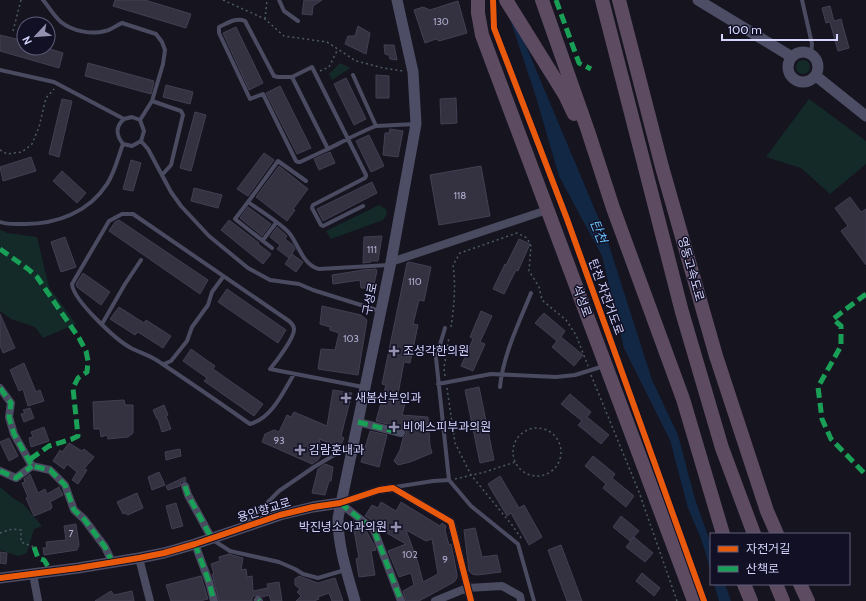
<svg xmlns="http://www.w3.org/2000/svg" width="866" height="601" font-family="Cabin,'Noto Sans KR',sans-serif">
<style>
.green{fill:#132a29}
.water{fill:#112744}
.building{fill:#343241;stroke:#423f53;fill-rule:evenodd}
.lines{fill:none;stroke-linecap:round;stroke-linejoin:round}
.path{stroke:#4c5b66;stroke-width:1.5;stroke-dasharray:2 3;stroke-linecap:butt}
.lane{stroke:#4a4a60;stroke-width:4}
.street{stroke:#4a4a60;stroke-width:8}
.secondary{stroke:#4d4e66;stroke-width:11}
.highway{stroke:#5c4b61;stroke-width:14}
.quiet{stroke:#1a9f57;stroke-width:5;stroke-dasharray:10 5;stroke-linecap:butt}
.cycleway-casing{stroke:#121024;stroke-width:8}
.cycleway{stroke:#e8590c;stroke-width:6}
.poi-dot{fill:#9391af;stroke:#121024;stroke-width:1.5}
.labels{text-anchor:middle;stroke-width:3;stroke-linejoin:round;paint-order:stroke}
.number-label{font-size:10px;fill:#aeacce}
.street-label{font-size:12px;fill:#d6d5fd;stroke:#121024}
.poi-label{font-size:12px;fill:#d6d5fd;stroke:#121024;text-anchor:start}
.water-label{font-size:13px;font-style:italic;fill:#67c0f9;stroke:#121024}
</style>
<rect width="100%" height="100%" fill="#16141f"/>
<path class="green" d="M796 67a7 7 0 1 1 14 0a7 7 0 1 1-14 0Z
M340,63l10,5 -18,12 -3,-6z
M809,99l57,42v23l-36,30 -29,-26 -35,-11z
M379,205l7,4 1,5 -4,6 -52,19 -5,-8z
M0,230l8,3 29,4 12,50 27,37 -33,14 -8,-11 -24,-8 -11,-8z
M0,487l13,11 10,6 19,22 -8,3 -7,24 -9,3 -18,-6z"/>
<path class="water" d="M506,7l7,8 93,221 46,144 26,55 17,64 16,45v28l-9,-31 -14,-33 -18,-68 -46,-92 -22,-92 -43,-80 -23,-79z
M714,584h11l6,17h-12z"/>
<path class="building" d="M115,0h30l46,14 -5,14 -73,-22z
M304,0h18l-9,6 -1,9 -10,-1z
M458,1l9,32 -28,8 -3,-2 -11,4 -11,-33 9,-3 7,3z
M830,6l4,15 7,-2 8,29 -11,3 -8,-29 -4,1 -4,-15z
M358,26l12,7 -4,21 -21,-10 3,-8h7z
M236,27l27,56 -14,7 -26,-57z
M0,35l24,6v7h23l16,5 -4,15 -59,-17z
M384,45h10l3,15 -7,-1 -1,-4 -4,-1z
M88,63l66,18 -3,13 -66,-18z
M376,75l13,1v22h-13z
M346,78l20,41 -12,6 -20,-41z
M166,85l27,7 -3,12 -27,-7z
M280,86l31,62 -14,6 -31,-61z
M456,98l1,25 -16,1 -1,-25z
M62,99l10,2 -13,56 -10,-3z
M195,112l11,3 -15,56 -11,-3z
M390,129l13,2 -5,26 -15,-2 2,-22h4z
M369,135l15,31 -13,6 -15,-31z
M330,152l5,11 -16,7 -5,-11z
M264,153l10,7 -26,36 -11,-7z
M31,157l5,14 -33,10 -3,-14z
M131,160l10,3 -8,28 -10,-2z
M279,166l29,23 -15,20 2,1 -8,11 -31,-24z
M481,166l9,50 -51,9 -9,-50z
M62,171l24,22 -9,10 -24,-22z
M372,182l5,11 -54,28 -6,-12z
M194,188l28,7 -4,13 -27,-7z
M850,197l11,15 5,-3v56l-25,-34 7,-5 -13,-18z
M248,207l23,17 -9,12 -22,-18z
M119,220l89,60 -8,14 -91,-63 6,-9z
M229,220l30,23 -1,1 13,10 -8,10 -42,-34z
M277,227l10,9 -2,3 8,6 2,4 -6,9 -12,-9 3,-4 -10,-8z
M382,236l-4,25h-8l1,1 -8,1 1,-26z
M65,237l11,30 -15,5 -10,-30z
M519,239l11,5 -12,27 -2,-1 -12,24 -11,-5 12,-25 1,1z
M292,254l11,8 -7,10 -11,-8z
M409,262l22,5 -7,34 -5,-1 -6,24 5,1 -8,38 -6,-1 -6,32 9,2 -5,19 26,2 2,29 2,7 -22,9 -12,3 -4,-4 6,-11 3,-12 3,-3v-4l-4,-3 -26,-7 10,-36 -4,-1 25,-121z
M376,269l1,2 -4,17h-12l-1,-8 -27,4 -1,-9 31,-5z
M83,273l27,19 -9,13 -24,-18 -1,-3z
M227,289l59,41 -8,13 -60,-41z
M322,306l39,9 6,5 -9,55 -40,-6 3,-20 14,1 4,-17 -9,-3v-3l-10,-3z
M119,307l25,16 2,-3 25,16 -8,12 -25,-16 -3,3 -25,-16z
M481,311l11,5 -12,26 5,2 -12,27 -12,-5 12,-27 -3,-2z
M544,313l21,18 -4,6 22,18 -9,11 -22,-19 5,-6 -22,-18z
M0,314l15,34 -12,5 -3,-8z
M191,349l24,17 -2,3 50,35 -9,12 -50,-35 3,-3 -24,-17z
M24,363l12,29 4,-2 4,11 -16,5 -5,-17 -4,2 -9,-21z
M479,387l15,73 -14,3 -15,-73z
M333,390l19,3 -11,43 3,2 -4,9 -21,-8 4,13 -5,8 -6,4 -50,-22 3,-8 9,-4 5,2 8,-17 4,2 3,-5 33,14z
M570,394l21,18 -4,5 22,18 -8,9 -23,-19 4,-4 -21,-17z
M124,400l1,5h8v28l-5,4 -20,2 -1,-4 -6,2 -1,-8h-6l-1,-27z
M164,405l4,10 -2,1 5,13 -9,3 -4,-13h-1l-4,-9z
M30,408l4,10 -10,4 -3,-8 4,-1 -2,-3z
M44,427l5,14 -18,6 -2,-9 4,-1 -2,-5z
M370,431l17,4 -8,32 -18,-5z
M9,438l9,18 -9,5 -9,-19z
M69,443l13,8 2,-2 10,8 -10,12 3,1 -9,14 -6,-4 5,-8 -10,-8 -3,5 -11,-8 7,-11 2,2z
M180,449l1,7 -15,4 -1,-8z
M593,456l22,18 -3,4 22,18 -8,11 -23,-19 3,-4 -21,-18z
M325,464l8,3 -2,14h-2l-4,14 -13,-2 6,-24z
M159,472l6,13 -13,5 -4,-13z
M30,474l8,19 7,-4 2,5 12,-7 4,8 -13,7 2,4 -1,3 -17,7 -8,-18 2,-1 -6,-14 3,-1 -1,-3z
M500,476l19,32 5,-3 18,32 -13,8 -18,-32 -4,3 -19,-32z
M185,477l1,4 -5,1 -1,4 -12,4 -2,-4z
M137,493l6,15 -15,7 -3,-2 -2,1 -6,-12z
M381,502l15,9 5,-9 39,24 2,-3 4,3 -1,4 4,15 2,-1 6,30v4l-3,4 -35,19h-13l-3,-10 11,-6 -3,-12 -12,4 -11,-26 18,-7 -21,-12 1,-3 -21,-13 7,-11 6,3zM406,530l20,11 6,-2 6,35 -15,8 -5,-19z
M176,503l7,23 -11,3 -6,-23z
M621,516l18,15 -9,10 -17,-14z
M352,520l15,12 8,15 1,3 -5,1 4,24 -16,2 -3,-18 3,-1z
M76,524l3,21 -2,5 -33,5 -1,-7h4l-1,-6 20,-2 -2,-14z
M475,528l7,29 15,-2 4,17 -24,3 -5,-1 -3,-3 -5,-41z
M634,537l19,16 -8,9 -19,-15z
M561,545l21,56h-15l-19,-51z
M0,552l7,1 -1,11 -6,-1z
M229,554l14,4 -2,12 5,-1 1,8 5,-1 1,15 15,-3 -1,-4 12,-2 3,19h-11l-2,-6 -7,2 -3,-2 -5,1 -2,2v3h-33l-7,-27h2l-3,-10 9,-3 -1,-4z
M642,573l18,15 -6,8 -18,-15z
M201,576l7,23 -8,2h-29l-5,-16z
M299,576l19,7 17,-5 8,23h-11l-3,-8 -11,4 1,2 -5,2h-18l5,-5 -4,-4 3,-3 -5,-4v-6z
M111,591l3,4 18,-4 2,10h-39z"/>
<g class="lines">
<path class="path" d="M223,0l42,19 19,17 43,6 29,19 27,7 20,3
M265,19l2,-19
M13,31l8,-31
M320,71l9,-4 9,-18
M0,150l7,4 15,-2 10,-8 7,-17 7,-29 8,-9
M451,327c3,-20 5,-42 2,-62l7,-12 57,-20 10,5 4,8 -2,25 10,16 3,13 24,20 10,15 12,31
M591,375l48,117 38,109
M445,376l-1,-8 5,-31
M447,388l8,55 16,32 41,50 9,13
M513 452a24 24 0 1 1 48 0a24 24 0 1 1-48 0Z
M455,479l30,-7 30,-10
M0,533l12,-4 9,1v12l13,5"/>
<path class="lane" d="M43,0c6,7 11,16 18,22 11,9 31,13 44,9 7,-1 11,-6 17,-8l34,11 6,8 3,8 -2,14 -11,37 -12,19
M279,0l5,11 14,10
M802,0l10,44 -1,10
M0,70l54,12 70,37 8,-2 8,3 4,11 -3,10 7,8 23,43 10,14 28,30 39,32 22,12 29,4 14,6 67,21
M353,75l23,51
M292,77h-14l-4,-1 -29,-55c-9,-4 -17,2 -26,6v6l31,66 13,-5 33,67 2,1h2l28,-13
M152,101l29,10 2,4 -12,50 -9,10
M123,144c-7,-9 -8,-17 1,-25
M306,181l-28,-20 -30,41c11,8 34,22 42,32 9,12 13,31 29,35l70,-4
M248,202l-13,17 37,29
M363,206l-40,20 -2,-1 -9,-17 1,-3 52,-27 1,-2v-1l-54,-108 -20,10 36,72c16,-8 32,-17 48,-23l40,-2
M0,222c8,3 16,2 25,2 32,0 64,-12 82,-40 8,-12 11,-27 16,-40l9,2 9,-5
M263,240l13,-17
M102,324l23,-40 16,-24
M445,328l-9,30 13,122 22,26 47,38 16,57
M164,364l7,-3 16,-20 5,-14 16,-22 4,-13 11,-15
M294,374c-11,18 -22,44 -44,50 -30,-21 -59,-41 -89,-61 -9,-7 -20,-10 -30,-15 -15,-8 -58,-48 -59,-64l37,-63 13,-7h11l156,107c2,2 5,4 5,8 1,8 -18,33 -24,40l93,18
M438,384l53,-10 65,3 19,-2 29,-9
M500,387c3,-32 19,-64 31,-94
M395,487l38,-6 16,-1
M248,522l31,-31 35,-24 37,-22
M213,540l17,11 49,11 16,7 8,5 15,4 27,-8"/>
<path class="street" d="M391,262l156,-52
M0,388l11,15 -2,14 5,17 18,32 18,4 15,15 9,25 10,9 21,28 7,15
M358,422l43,11
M0,471l16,7 16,-12
M185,486l3,9 24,44
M340,503l39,-13 14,-2 58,34 20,79
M340,503l34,27 27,71
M195,544l14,38 5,19
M139,558l11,43
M33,574l5,27
M258,600l1,1
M435,601l32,-13 35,-2 18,10 1,5"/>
<path class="secondary" d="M698,0l94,57
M788 67a15 15 0 1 1 30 0a15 15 0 1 1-30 0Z
M816,76l50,40
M0,578l78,-10 61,-10 25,-5 31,-9 85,-29 33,-8 27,-4
M355,601c-8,-28 -17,-54 -17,-83l53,-256 25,-138 -3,-52 -16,-72"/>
<path class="highway" d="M478,0v13l4,22 212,566
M506,0l59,95 9,19
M542,0l46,131 25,77 70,191 40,135
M602,0l80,312 40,136 32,86
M619,0l43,167 54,189 51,155 10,23
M744,584l7,17
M776,584l7,17
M800,584l8,17"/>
<path class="quiet" d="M556,0l23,63 12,6
M0,249l28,20 9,8 42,61 7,13 2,10 -1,11 -9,6 -5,10 5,48 -6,3 -23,7 -20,14
M866,294l-33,25 8,7v20l-23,41 4,32 9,20 35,36
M0,388l11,15 -2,14 5,17 18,32 18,4 15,15 9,25 10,9 21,28 7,15
M358,422l43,11
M0,471l16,7 16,-12
M185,486l3,9 24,44
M340,503l34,27 27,71
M195,544l14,38 5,19
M34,547l4,11 6,2 7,11
M258,600l1,1"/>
<g class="cycleway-casing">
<path id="cycleway" d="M493,0l1,28 73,191 137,382
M0,578l78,-10 61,-10 25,-5 31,-9 85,-29 33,-8 27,-4 39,-13 14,-2 58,34 20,79"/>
</g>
<use href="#cycleway" class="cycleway"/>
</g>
<g class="poi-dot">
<path d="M392 345h4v4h4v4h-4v4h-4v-4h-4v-4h4z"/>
<path d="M344 392h4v4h4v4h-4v4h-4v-4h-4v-4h4z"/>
<path d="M392 421h4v4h4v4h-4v4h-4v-4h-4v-4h4z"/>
<path d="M298 444h4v4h4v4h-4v4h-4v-4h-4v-4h4z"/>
<path d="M394 521h4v4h4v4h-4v4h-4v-4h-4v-4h4z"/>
</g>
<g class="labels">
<g class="number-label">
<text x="441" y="25">130</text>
<text x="460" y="199">118</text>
<text x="372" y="253">111</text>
<text x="415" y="285">110</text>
<text x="351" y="342">103</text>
<text x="279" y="444">93</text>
<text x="71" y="537">7</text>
<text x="410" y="558">102</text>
<text x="445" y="563">9</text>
</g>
<g class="street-label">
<text transform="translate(691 269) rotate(74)" y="4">영동고속도로</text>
<text transform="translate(606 297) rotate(70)" y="4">탄천 자전거도로</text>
<text transform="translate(370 299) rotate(-79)" y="4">구성로</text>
<text transform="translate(582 301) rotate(70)" y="4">석성로</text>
<text transform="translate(264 510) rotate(-17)" y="4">용인향교로</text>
</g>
<g class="poi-label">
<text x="403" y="355">조성각한의원</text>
<text x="355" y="402">새봄산부인과</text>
<text x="403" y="431">비에스피부과의원</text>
<text x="309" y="454">김람훈내과</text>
<text x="387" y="531" text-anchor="end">박진녕소아과의원</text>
</g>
<g class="water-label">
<text transform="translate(599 231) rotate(68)" y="5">탄천</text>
</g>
</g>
<rect x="710" y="533" width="140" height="52" fill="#121024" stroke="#605f7b"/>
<rect x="718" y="546" width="20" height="6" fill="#e8590c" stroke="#605f7b"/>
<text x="746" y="553" font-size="12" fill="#d6d5fd">자전거길</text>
<rect x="718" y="566" width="20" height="6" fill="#1a9f57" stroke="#605f7b"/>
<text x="746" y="573" font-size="12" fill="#d6d5fd">산책로</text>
<g transform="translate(36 36) rotate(244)"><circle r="19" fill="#121024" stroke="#605f7b"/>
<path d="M0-3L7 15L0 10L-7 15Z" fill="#9391af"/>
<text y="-6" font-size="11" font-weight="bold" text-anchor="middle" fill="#d6d5fd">N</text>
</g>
<path d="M722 34v6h115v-6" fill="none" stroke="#d6d5fd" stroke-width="2"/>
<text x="728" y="34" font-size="12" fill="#d6d5fd" stroke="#121024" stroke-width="3" paint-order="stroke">100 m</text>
</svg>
